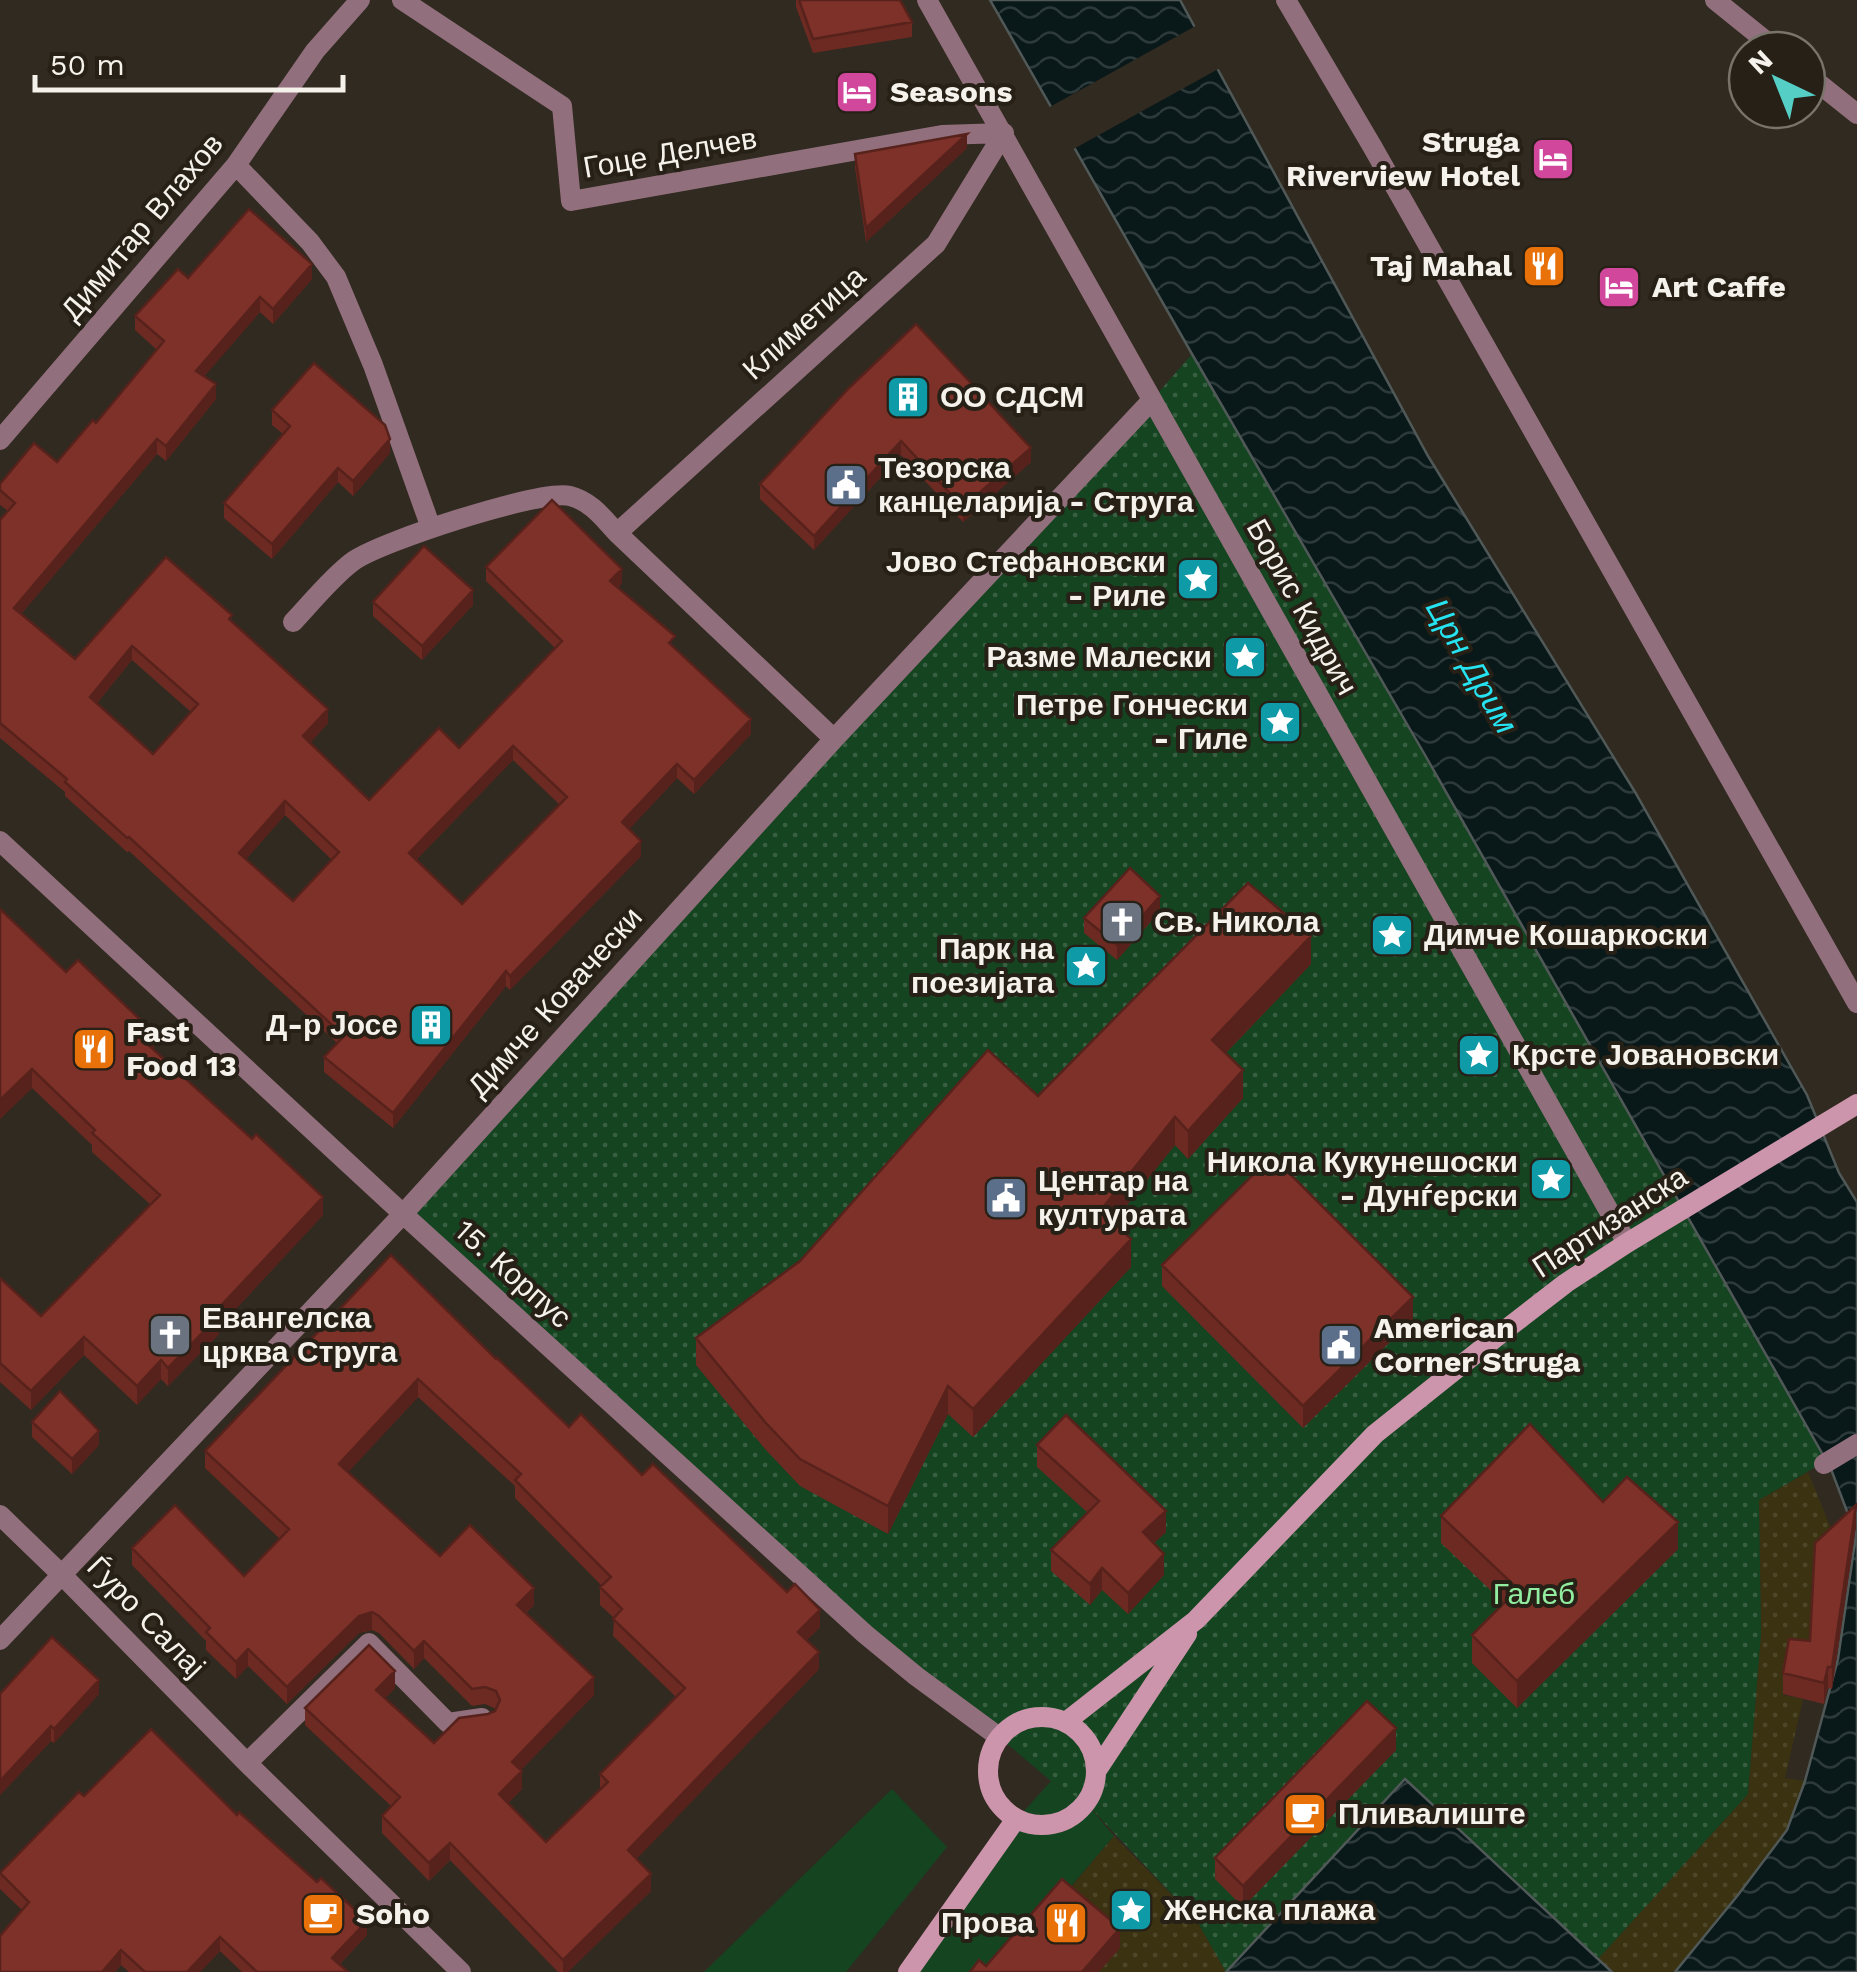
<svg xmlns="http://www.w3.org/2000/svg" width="1857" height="1972" font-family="'Work Sans',sans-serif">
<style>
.green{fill:#154420}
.sand{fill:url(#sand-dots)}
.park{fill:url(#park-dots)}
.water{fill:url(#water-waves);stroke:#505958;stroke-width:2.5}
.pier{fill:#302a20}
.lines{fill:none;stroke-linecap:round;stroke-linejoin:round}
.pedestrian{stroke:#926f7c;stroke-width:20}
.minor{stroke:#926f7c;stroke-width:20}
.tertiary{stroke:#926f7c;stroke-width:20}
.secondary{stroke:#cc95ab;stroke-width:20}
.wall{fill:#6c2a22;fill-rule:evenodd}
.shaded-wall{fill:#58221c}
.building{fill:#7d3128;stroke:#58221c;stroke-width:2.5;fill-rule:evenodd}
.labels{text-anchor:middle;stroke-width:8;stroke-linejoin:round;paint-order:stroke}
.poi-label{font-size:30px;font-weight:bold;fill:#f5f1eb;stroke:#262016;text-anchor:start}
.street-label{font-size:30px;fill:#f5f1eb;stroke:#262016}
.park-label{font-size:30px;fill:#92eda1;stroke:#262016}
.water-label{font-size:32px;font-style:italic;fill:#26e3f1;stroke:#262016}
</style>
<defs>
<pattern id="sand-dots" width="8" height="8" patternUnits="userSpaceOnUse" patternTransform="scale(2.5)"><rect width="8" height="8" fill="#3a3211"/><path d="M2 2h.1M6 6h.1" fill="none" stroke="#4d4628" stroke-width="1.8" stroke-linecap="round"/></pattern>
<pattern id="park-dots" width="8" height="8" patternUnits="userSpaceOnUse" patternTransform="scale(2.5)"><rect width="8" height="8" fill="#154420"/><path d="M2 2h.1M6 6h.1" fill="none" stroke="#385f41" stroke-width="1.8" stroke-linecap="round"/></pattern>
<pattern id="water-waves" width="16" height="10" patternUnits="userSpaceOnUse" patternTransform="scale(2.5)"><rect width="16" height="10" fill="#091819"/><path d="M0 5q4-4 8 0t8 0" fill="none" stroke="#2d3a3b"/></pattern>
</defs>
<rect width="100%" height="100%" fill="#302a20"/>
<path class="green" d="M1051,1781l35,22 28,33 -105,123 -18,13h-83l108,-152z
M892,1789l55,58 -101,125h-142z"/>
<path class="sand" d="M1808,1472l24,59 -22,132 -27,32 20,4 -18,79 20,3 -18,48 -49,66 -63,77h-63l-14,-13 150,-165 13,-161 -2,-133z
M1114,1836l83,85 29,51h-127l-37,-74z"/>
<path class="park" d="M1192,354l233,401 401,706 -67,39 2,133 -13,161 -150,165 -193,-179 -179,192 -29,-51 -111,-118 -35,-22 -52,-44 -83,-61 -513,-462 748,-813z"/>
<path class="water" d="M990,0h190l248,456 207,336 172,303 32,78 18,29v770h-182l63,-77 49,-65 18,-49 33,-122 18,-124 -25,-66 -406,-714 -233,-401z
M1405,1779l193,180 14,13h-386z"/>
<path class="pier" d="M1199,24l23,43 -152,84 -24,-42z"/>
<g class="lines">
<path class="pedestrian" d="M927,0l700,1243
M1286,0l86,146 485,857
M1824,1464l33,-20"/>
<path class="minor" d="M402,0l160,106 9,95 371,-66 62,-2
M1715,0l62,50
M1807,74l50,40
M236,165l74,77 26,35 37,88 58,163
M0,440l236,-275 79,-114 45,-51
M617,533l319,-289 68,-111
M293,622c18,-19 38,-44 59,-60 26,-20 189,-73 218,-66 21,5 34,23 47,37l217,206
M0,1515l62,60 185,188 214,209
M0,1640l403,-426 431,-475 317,-338
M247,1763l122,-120 79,80 34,-5"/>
<path class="tertiary" d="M0,841l403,373 462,420 51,42 83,61"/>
<path class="secondary" d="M988 1771a54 54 0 1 1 108 0a54 54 0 1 1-108 0Z
M1067,1721l129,-101 179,-186 134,-107 57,-44 61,-40 230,-139
M1097,1770l90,-136
M908,1972l108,-153"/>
</g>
<path class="wall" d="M796,0h104l12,22v15l-99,16 -17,-46z
M967,148l-101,94 -11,-74v-14z
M188,278l124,1 -39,45 -13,-12 -56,64 12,23 -50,62 -9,-7 -136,160 54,45 157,-37 96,101 -18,20 59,57 90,-52 96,-100 -69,-67v-14l136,16 -4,5 133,146 -57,60 -17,-16 -48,51 12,27 -131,134 -4,-4 -113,142 -69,-56v-15l13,-14 -208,-192 -2,1 -62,-56v-4l-65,-54v-218l8,-9 -8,-6v-21l57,-22 39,-39 61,-73 -22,-20v-14zM132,660l59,52 -38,42 -56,-51zM513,760l47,45 -98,99 -46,-44zM285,815l47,45 -39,41 -47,-42z
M849,388l182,74 -68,60 -62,-67 -87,95 -54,-51v-15z
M272,410l118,43 -37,43 -15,-14 -66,77 -48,-41v-15l59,-69 -11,-9z
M373,602l100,3 -51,55 -49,-44z
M0,909l66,63 88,78 169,165 -104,112v7l-51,52 -7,-7 -24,26 -53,-50 -53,55 -31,-28v-104l41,38 110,-111 -59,-53v-7l-60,-57 -32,31z
M1160,911l-43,49 -33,-27v-15z
M1311,964l-85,89 17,45 -55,61 -13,-14 -62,77 18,45 -158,170 -25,-23 -60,120 -88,-48 -35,-37 -69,-84v-27l342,-242z
M391,1255l105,104 73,68 73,48 178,152 -13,13 12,29 -183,190 15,32 -83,81h-10l-108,-112 -21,21 -47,-48v-17l9,-10 -86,-81v-17l90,-20 -10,10 49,45 61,-32 1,-2 -11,-5 -13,2 -48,-48 -10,11 -35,-36 -7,-3 -13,3 -72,71 -39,-38 -12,13 -30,-29v-9l-74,-76v-17l112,28 36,-37 -75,-71v-17zM418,1397l97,89v12l87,88 -2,1v18l14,13 -1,18 63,61 -76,77v16l-54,52 -38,-39 14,-14 -1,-19 73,-75 -68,-82 8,-8 -94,-49 -92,-84z
M1162,1265l251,54 -110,109 -141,-142z
M32,1422l67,23 -27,29 -40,-37z
M1037,1445l129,87 -12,11 10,32 -36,39 -26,-24 -12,15 -39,-34v-21l37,-37 -51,-46z
M1603,1502l75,47 -161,159 -45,-45v-28l32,-32 -63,-60v-27z
M1856,1526l-24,163 -4,-1 -4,16 -41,-10v-21l27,-32z
M0,1694h99l-45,49 -3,-2 -51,54z
M1396,1750l-153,157 -28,-28v-21z
M84,1796l153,19 130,120 -27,29 8,8h-106l-22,-21 -20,21h-71l-8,-7 -6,7h-115l22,-62 -22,-21v-16z"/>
<path class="shaded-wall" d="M967,134v14l-101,94v-14z
M312,264v15l-39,45v-15z
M260,297v15l-64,74v-15z
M216,384v15l-50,62v-15z
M157,439v15l-143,168v-14z
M390,439v14l-37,43v-15z
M901,441v14l-87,95v-14z
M1031,448v14l-68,60v-15z
M338,468v14l-66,77v-15z
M622,569v14l-12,13v-15z
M473,590v15l-51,55v-14z
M132,646v14l-42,51v-14z
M328,709v14l-25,28v-15z
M751,719v15l-57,60v-14z
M513,746v14l-104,107v-14z
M677,764v14l-55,59v-15z
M285,801v14l-46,52v-14z
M641,841v15l-131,134v-14z
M1160,896v15l-43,49v-15z
M1311,936v28l-99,103v-27z
M506,971v15l-113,142v-15z
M154,1033v19l-9,-10z
M32,1069v19l-32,31v-19z
M1243,1070v28l-55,61v-28z
M1175,1117v28l-74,93v-28z
M323,1197v18l-104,112v7l-51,52v-18l47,-56z
M1131,1239v28l-158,170v-28z
M1413,1297v22l-110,109v-22z
M84,1337v18l-53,55v-19z
M161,1360v19l-24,26v-19z
M418,1379v18l-79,85v-18z
M948,1386v28l-60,120v-28z
M99,1431v14l-27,29v-15z
M1856,1505v21l-24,163v-22z
M1166,1511v21l-23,22v-22z
M1678,1522v27l-161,159v-27z
M1164,1554v21l-36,39v-21z
M1102,1568v22l-12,15v-21z
M534,1588v17l-17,17v-17z
M820,1610v17l-22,22v-17z
M372,1612v18l-13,3 -72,71v-17l72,-71z
M424,1641v17l-10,11v-18z
M248,1649v17l-12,13v-17z
M819,1652v17l-191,199v-18z
M1828,1667v21l-4,16v-21z
M395,1671v17l-19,19v-17z
M594,1677v18l-82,84v-17z
M99,1680v14l-45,49v-14z
M51,1726v15l-51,54v-14z
M1396,1728v22l-153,157v-21z
M522,1771v18l-23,23v-18z
M450,1843v17l-21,21v-18z
M651,1874v17l-83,81h-5v-12z
M367,1921v14l-35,37v-14z
M1120,1928v20l-21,24h-17z
M220,1937v14l-20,21h-13z
M121,1950v15l-6,7h-13z"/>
<path class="building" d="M799,0h101l12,22 -99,17z
M967,134l-101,94 -11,-74z
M249,209l63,55 -39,45 -13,-12 -64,74 20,13 -50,62 -9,-7 -143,169 61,51 91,-102 66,58 -3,4 99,90 -25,27 66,64 70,-72 20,20 103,-107 -76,-74 66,-67 70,69 -12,12 65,55 -6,7 82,76 -57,61 -17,-16 -55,58 19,19 -131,135 -4,-5 -113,142 -69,-56 20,-21 -215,-199 -2,1 -62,-56 2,-3 -67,-56v-203l15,-17 -15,-13v-6l34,-41 23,19 36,-42 3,3 68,-82 -29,-25 43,-47 10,9zM132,646l66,58 -45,50 -63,-57zM513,746l54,51 -105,107 -53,-51zM285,801l54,51 -46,49 -54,-48z
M916,324l115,124 -68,59 -62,-66 -87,95 -54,-52 89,-96z
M314,363l71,62 5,14 -37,42 -15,-13 -66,76 -48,-41 66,-77 -18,-16z
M424,546l49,44 -51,56 -49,-44z
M1130,868l30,28 -43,49 -33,-27z
M1248,883l63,53 -99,104 31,30 -55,61 -13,-14 -74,93 30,29 -158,170 -25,-23 -60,120 -88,-47 -35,-37 -69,-84 104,-77 188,-211 50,46z
M0,909l66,63 12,-12 76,73 -9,9 107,97 4,-5 67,63 -108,115 4,4 -51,52 -7,-8 -24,26 -53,-49 -53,54 -31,-28v-85l41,38 119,-121 -68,-62 3,-3 -63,-61 -32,31z
M1272,1156l141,141 -110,109 -141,-141z
M391,1255l105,104 1,-1 72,69 12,-13 61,61 11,-11 134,128 8,-8 25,26 -22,22 21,20 -191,198 23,24 -88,86 -113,-117 -21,20 -47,-47 18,-19 -95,-89 64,-63 26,26 -19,19 58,53 25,-25 29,-4 7,-3 5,-11 -4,-9 -11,-4 -13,2 -48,-48 -10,10 -35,-35 -7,-4 -13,4 -72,71 -39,-38 -12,13 -30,-30 4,-4 -78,-80 43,-43 69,71 45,-47 -84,-78zM418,1379l103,95 -6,6 96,97 -11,10 22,22 -9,10 72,69 -85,86 8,8 -62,60 -47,-48 23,-23 -10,-9 82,-85 -77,-72 17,-17 -64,-63 -30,31 -101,-92z
M60,1391l39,40 -27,28 -40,-37z
M1066,1415l100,96 -23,21 21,22 -36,39 -26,-25 -12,16 -39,-34 48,-49 -62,-56z
M1530,1424l73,78 24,-25 51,45 -161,159 -45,-46 46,-46 -77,-73z
M1856,1505l-24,162h-4l-4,16 -41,-10 6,-34 21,2 5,-98z
M52,1637l47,43 -45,49 -3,-3 -51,55v-87z
M1367,1701l29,27 -153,158 -28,-28z
M151,1729l86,86 2,-3 78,70 4,-4 46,43 -35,37 16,14h-91l-37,-35 -33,35h-42l-24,-22 -19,22h-102v-36l29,-34 -29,-29 79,-81 5,4z
M1062,1879l58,49 -38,44h-112l9,-12 7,6z"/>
<defs>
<g id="hotel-square" transform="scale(2.25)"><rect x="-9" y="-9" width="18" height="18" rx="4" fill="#d1479c" stroke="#262016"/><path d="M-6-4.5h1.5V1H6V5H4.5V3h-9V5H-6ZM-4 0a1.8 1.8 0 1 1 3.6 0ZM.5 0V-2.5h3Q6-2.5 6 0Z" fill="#fff"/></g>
<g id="restaurant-square" transform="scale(2.25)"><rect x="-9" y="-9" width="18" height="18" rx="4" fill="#e8710a" stroke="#262016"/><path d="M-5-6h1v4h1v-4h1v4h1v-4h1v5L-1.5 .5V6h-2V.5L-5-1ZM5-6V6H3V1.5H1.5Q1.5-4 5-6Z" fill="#fff"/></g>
<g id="building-square" transform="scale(2.25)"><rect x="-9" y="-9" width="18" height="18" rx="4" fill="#0f9aa8" stroke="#262016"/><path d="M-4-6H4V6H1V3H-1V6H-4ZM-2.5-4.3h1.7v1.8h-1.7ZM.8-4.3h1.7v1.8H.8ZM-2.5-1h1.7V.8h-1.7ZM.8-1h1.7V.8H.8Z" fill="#fff"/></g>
<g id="civic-square" transform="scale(2.25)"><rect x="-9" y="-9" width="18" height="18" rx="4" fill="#5c6f8a" stroke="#262016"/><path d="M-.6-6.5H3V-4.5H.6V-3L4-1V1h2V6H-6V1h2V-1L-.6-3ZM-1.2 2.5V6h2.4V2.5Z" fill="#fff"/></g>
<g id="sight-square" transform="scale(2.25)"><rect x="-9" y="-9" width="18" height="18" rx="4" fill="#0f9aa8" stroke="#262016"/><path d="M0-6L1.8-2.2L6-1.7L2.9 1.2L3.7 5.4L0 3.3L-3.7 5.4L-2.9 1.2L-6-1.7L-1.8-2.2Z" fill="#fff"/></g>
<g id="church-square" transform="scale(2.25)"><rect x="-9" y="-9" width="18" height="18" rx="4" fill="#6b7280" stroke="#262016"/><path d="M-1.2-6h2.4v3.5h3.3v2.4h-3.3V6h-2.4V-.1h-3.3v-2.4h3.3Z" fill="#fff"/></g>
<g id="cafe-square" transform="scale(2.25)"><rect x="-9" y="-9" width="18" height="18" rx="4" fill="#e8710a" stroke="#262016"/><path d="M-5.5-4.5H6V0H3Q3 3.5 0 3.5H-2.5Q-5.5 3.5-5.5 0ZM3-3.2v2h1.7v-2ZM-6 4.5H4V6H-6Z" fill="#fff"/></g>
</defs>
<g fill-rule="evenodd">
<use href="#hotel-square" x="857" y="92"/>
<use href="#hotel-square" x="1553" y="159"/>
<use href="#restaurant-square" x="1544" y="266"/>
<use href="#hotel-square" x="1619" y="287"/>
<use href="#building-square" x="908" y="397"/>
<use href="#civic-square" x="846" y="485"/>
<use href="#sight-square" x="1198" y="579"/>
<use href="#sight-square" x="1245" y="657"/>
<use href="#sight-square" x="1280" y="722"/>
<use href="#church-square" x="1122" y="922"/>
<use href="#sight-square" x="1392" y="935"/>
<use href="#sight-square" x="1086" y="966"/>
<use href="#building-square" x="431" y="1025"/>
<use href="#restaurant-square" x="94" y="1049"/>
<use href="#sight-square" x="1479" y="1055"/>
<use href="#sight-square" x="1551" y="1179"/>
<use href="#civic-square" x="1006" y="1198"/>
<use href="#church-square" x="170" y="1335"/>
<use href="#civic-square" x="1341" y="1345"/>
<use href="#cafe-square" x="1305" y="1814"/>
<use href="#sight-square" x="1131" y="1910"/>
<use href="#cafe-square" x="323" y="1914"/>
<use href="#restaurant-square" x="1066" y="1923"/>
</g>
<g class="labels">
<g class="poi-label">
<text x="890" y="102">Seasons</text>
<text x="1520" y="152" text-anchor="end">Struga<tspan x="1520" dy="34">Riverview Hotel</tspan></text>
<text x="1512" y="276" text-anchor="end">Taj Mahal</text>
<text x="1652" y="297">Art Caffe</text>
<text x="940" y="407">ОО СДСМ</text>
<text x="878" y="478">Тезорска<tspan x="878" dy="34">канцеларија - Струга</tspan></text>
<text x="1166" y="572" text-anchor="end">Јово Стефановски<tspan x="1166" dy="34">- Риле</tspan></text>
<text x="1212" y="667" text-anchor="end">Разме Малески</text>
<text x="1248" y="715" text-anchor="end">Петре Гончески<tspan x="1248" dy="34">- Гиле</tspan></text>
<text x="1154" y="932">Св. Никола</text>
<text x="1424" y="945">Димче Кошаркоски</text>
<text x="1054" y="959" text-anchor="end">Парк на<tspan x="1054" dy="34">поезијата</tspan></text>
<text x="398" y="1035" text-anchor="end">Д-р Јосе</text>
<text x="126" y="1042">Fast<tspan x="126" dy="34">Food 13</tspan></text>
<text x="1512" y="1065">Крсте Јовановски</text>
<text x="1518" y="1172" text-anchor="end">Никола Кукунешоски<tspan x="1518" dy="34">- Дунѓерски</tspan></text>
<text x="1038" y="1191">Центар на<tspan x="1038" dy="34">културата</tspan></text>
<text x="202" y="1328">Евангелска<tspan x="202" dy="34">црква Струга</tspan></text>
<text x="1374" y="1338">American<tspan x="1374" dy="34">Corner Struga</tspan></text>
<text x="1338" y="1824">Пливалиште</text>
<text x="1164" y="1920">Женска плажа</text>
<text x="356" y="1924">Soho</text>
<text x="1034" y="1933" text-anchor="end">Прова</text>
</g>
<g class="street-label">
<text transform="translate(670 153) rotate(-10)" y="10">Гоце Делчев</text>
<text transform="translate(142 227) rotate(-50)" y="10">Димитар Влахов</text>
<text transform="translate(804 323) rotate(-42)" y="10">Климетица</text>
<text transform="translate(1302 607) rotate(61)" y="10">Борис Кидрич</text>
<text transform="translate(555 1002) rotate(-48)" y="10">Димче Ковачески</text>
<text transform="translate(1610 1222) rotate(-33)" y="10">Партизанска</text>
<text transform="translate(513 1274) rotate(42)" y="10">15. Корпус</text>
<text transform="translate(146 1617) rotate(46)" y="10">Ѓуро Салај</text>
</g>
<g class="park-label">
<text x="1534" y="1604">Галеб</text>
</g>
<g class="water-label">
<text transform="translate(1472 666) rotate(60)" y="11">Црн Дрим</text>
</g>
</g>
<g transform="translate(1777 80) rotate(317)"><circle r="48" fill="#262016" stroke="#79746b" stroke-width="2.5"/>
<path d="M0-8L18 38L0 25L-18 38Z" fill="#55cec5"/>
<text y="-15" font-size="28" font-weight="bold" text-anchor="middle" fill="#f5f1eb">N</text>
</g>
<path d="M35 75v15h308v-15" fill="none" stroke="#f5f1eb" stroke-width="5"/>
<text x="50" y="75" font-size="30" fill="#f5f1eb" stroke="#262016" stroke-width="8" paint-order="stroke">50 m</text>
</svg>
